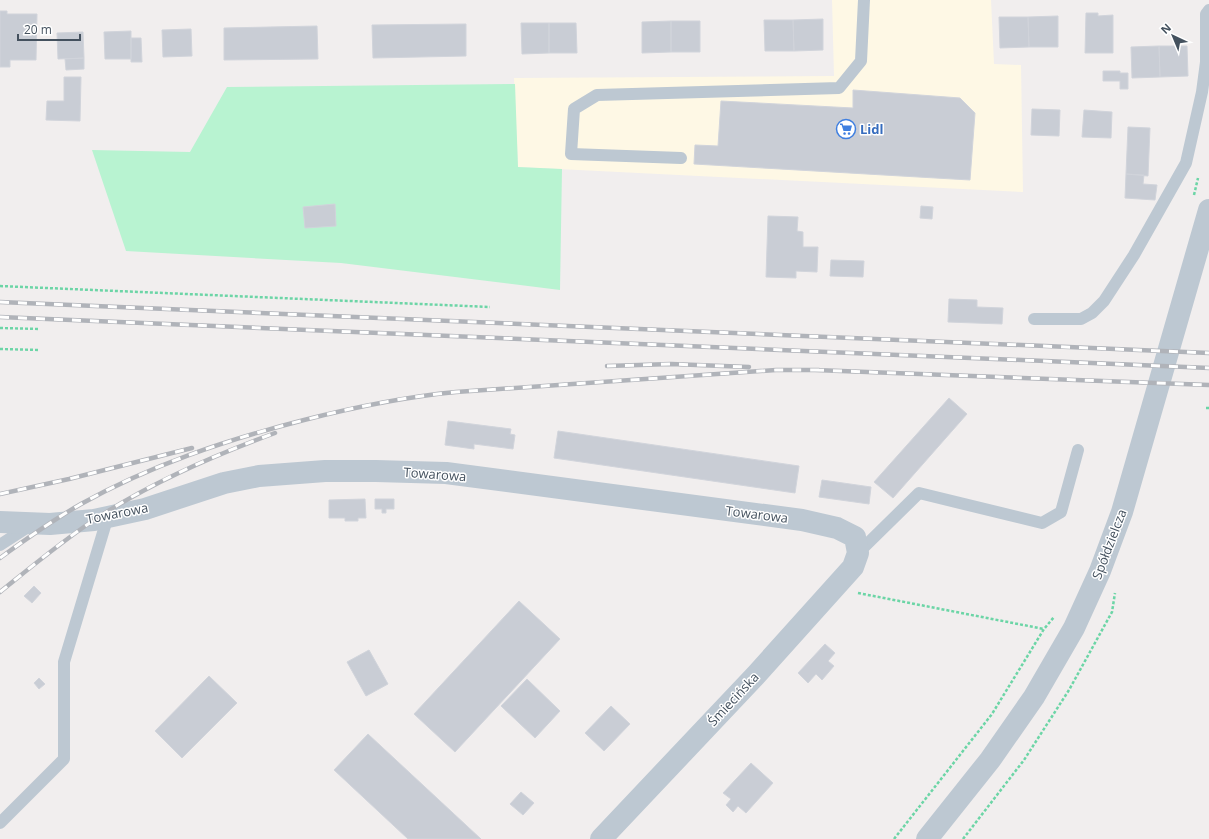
<svg xmlns="http://www.w3.org/2000/svg" width="1209" height="839" font-family="'Open Sans',sans-serif">
<style>
.commercial{fill:#fef8e5}
.green{fill:#b8f3d1}
.building{fill:#c9cdd5;stroke:#d1d4db}
.lines{fill:none;stroke-linecap:round;stroke-linejoin:round}
.path{stroke:#6cd5a6;stroke-width:2.5;stroke-dasharray:3 2;stroke-linecap:butt}
.service{stroke:#bdc8d2;stroke-width:12}
.minor{stroke:#bdc8d2;stroke-width:22}
.rail-casing{stroke:#b0b3b9;stroke-width:4.5}
.rail{stroke:#fff;stroke-width:3;stroke-dasharray:9;stroke-linecap:butt}
.labels{text-anchor:middle;stroke-width:3;stroke-linejoin:round;paint-order:stroke}
.shop-label{font-size:13px;font-weight:bold;fill:#366cbe;stroke:#fff;text-anchor:start}
.street-label{font-size:13px;fill:#44515e;stroke:#fff}
</style>
<rect width="100%" height="100%" fill="#f1eeee"/>
<path class="commercial" d="M832,0h159l3,64 27,1 2,127 -505,-25 -4,-89 320,-2z"/>
<path class="green" d="M515,84l3,83 44,2 -2,121 -219,-27 -215,-12 -34,-101 98,2 37,-65z"/>
<path class="building" d="M0,11h7v3h30l-1,46h-26v7h-10z
M1086,13h12v3l15,-1v38h-28z
M1058,16v31h-29l-1,-30z
M999,17h29l1,30 -29,1z
M823,19v31l-29,1 -1,-31z
M764,20h29l1,31h-29z
M671,21h29v31h-29z
M671,21v31l-29,1v-31z
M521,23h28v30l-27,1z
M549,23h27l1,30h-28z
M466,24v32l-93,2 -1,-33z
M317,26l1,33 -94,1v-32z
M191,29l1,27 -29,1 -1,-27z
M131,31v28h-26l-1,-27z
M83,32l1,26 -26,1 -1,-26z
M131,38h10l1,24h-11z
M1159,46h28l1,30 -28,1z
M1159,46l1,31 -28,1 -1,-31z
M84,58v11l-18,1 -1,-11z
M1103,71h17v2h8v16h-8v-8h-17z
M64,77h17l-1,44 -34,-1 1,-19h17z
M853,90l107,8 15,15 -5,67 -276,-16 1,-19 23,1 3,-45 132,7z
M1032,109l28,1 -1,26 -28,-1z
M1084,110l28,2 -1,26 -29,-1z
M1128,127l22,1 -2,48 -22,-2z
M1126,174l18,1 -1,9 14,1 -2,15 -30,-2z
M335,204l1,22 -31,2 -2,-21z
M921,206l12,1 -1,12 -12,-1z
M768,216l30,1 -1,14 6,1v15h15l-1,25 -21,-1v7l-30,-1z
M831,260l33,1 -1,16 -33,-1z
M949,299l28,1v7l26,1 -1,16 -54,-2z
M949,398l18,16 -74,84 -19,-16z
M448,421l63,8 -1,5 5,1 -2,14 -39,-5v5l-29,-4z
M558,431l241,35 -4,27 -241,-35z
M822,480l49,7 -2,17 -50,-7z
M365,499l1,19h-8v3h-13v-3h-16v-18z
M375,499h19v10h-8v4h-4v-4h-7z
M34,586l7,7 -9,10 -8,-7z
M519,601l41,38 -105,113 -41,-38z
M825,644l10,9 -7,8 6,5 -12,14 -6,-6 -8,9 -10,-10z
M369,650l19,34 -22,12 -19,-34z
M209,676l28,27 -55,55 -27,-27z
M39,678l6,6 -6,5 -5,-6z
M527,679l33,32 -25,27 -34,-32z
M611,706l19,18 -26,27 -19,-18z
M368,734l113,105h-73l-74,-69z
M751,763l22,20 -27,30 -8,-7 -5,6 -7,-7 5,-6 -8,-6z
M521,792l13,11 -11,12 -13,-11z"/>
<g class="lines">
<path class="path" d="M1194,195l4,-17
M0,286l490,21
M0,328l40,1
M0,349l40,1
M1206,408h3
M858,593l186,36
M894,839l98,-125 52,-85 10,-12
M963,839l61,-79 45,-70 43,-78 3,-19"/>
<path class="service" d="M681,158l-110,-4 3,-45 23,-14 242,-7 22,-27 3,-61
M1034,319h47l11,-6 12,-12 30,-46 52,-92 16,-71 4,-30v-48l3,-4
M0,545l31,-20
M858,553l61,-60 123,30 19,-11 17,-62
M0,823l64,-64v-97l44,-146"/>
<path class="minor" d="M0,522l50,2 44,-4 51,-11 79,-26 35,-7 66,-5h51l70,2 356,47 35,8 18,9 3,16 -5,14 -97,108 -155,164
M927,839l63,-79 44,-63 40,-69 26,-57 22,-59 87,-302"/>
<g class="rail-casing">
<path id="rail" d="M0,302l1209,51
M0,317l1209,51
M607,366l64,-2 78,3
M815,370l394,15
M0,494l69,-15 123,-31
M0,558c26,-19 53,-38 81,-54 70,-39 145,-64 223,-84 51,-13 100,-23 152,-28l320,-22h43
M0,592c31,-25 61,-50 94,-72 56,-37 118,-64 181,-87"/>
</g>
<use href="#rail" class="rail"/>
</g>
<defs>
<g id="supermarket-ring" transform="scale(1)"><circle r="9.5" fill="#fff" stroke="#3f7fe0" stroke-width="1.5"/><path d="M-6-5.5h2.5l.6 2H6L4.5 2H-2.5L-4.4-4H-6ZM-1.5 3.2a1.3 1.3 0 1 0 .1 0ZM3 3.2a1.3 1.3 0 1 0 .1 0Z" fill="#3f7fe0"/></g>
</defs>
<g fill-rule="evenodd">
<use href="#supermarket-ring" x="846" y="129"/>
</g>
<g class="labels">
<g class="shop-label">
<text x="860" y="134">Lidl</text>
</g>
<g class="street-label">
<text transform="translate(435 474) rotate(4)" y="5">Towarowa</text>
<text transform="translate(117 513) rotate(-11)" y="5">Towarowa</text>
<text transform="translate(757 514) rotate(7)" y="5">Towarowa</text>
<text transform="translate(1109 544) rotate(-69)" y="5">Spółdzielcza</text>
<text transform="translate(733 699) rotate(-47)" y="5">Śmiecińska</text>
</g>
</g>
<g transform="translate(1173 36) rotate(316)" stroke="#ffffff" stroke-width="3" paint-order="stroke">
<path d="M0-3L7 15L0 10L-7 15Z" fill="#44515e"/>
<text y="-6" font-size="11" font-weight="bold" text-anchor="middle" fill="#44515e">N</text>
</g>
<path d="M18 34v6h62v-6" fill="none" stroke="#44515e" stroke-width="2"/>
<text x="24" y="34" font-size="12" fill="#44515e" stroke="#ffffff" stroke-width="3" paint-order="stroke">20 m</text>
</svg>
